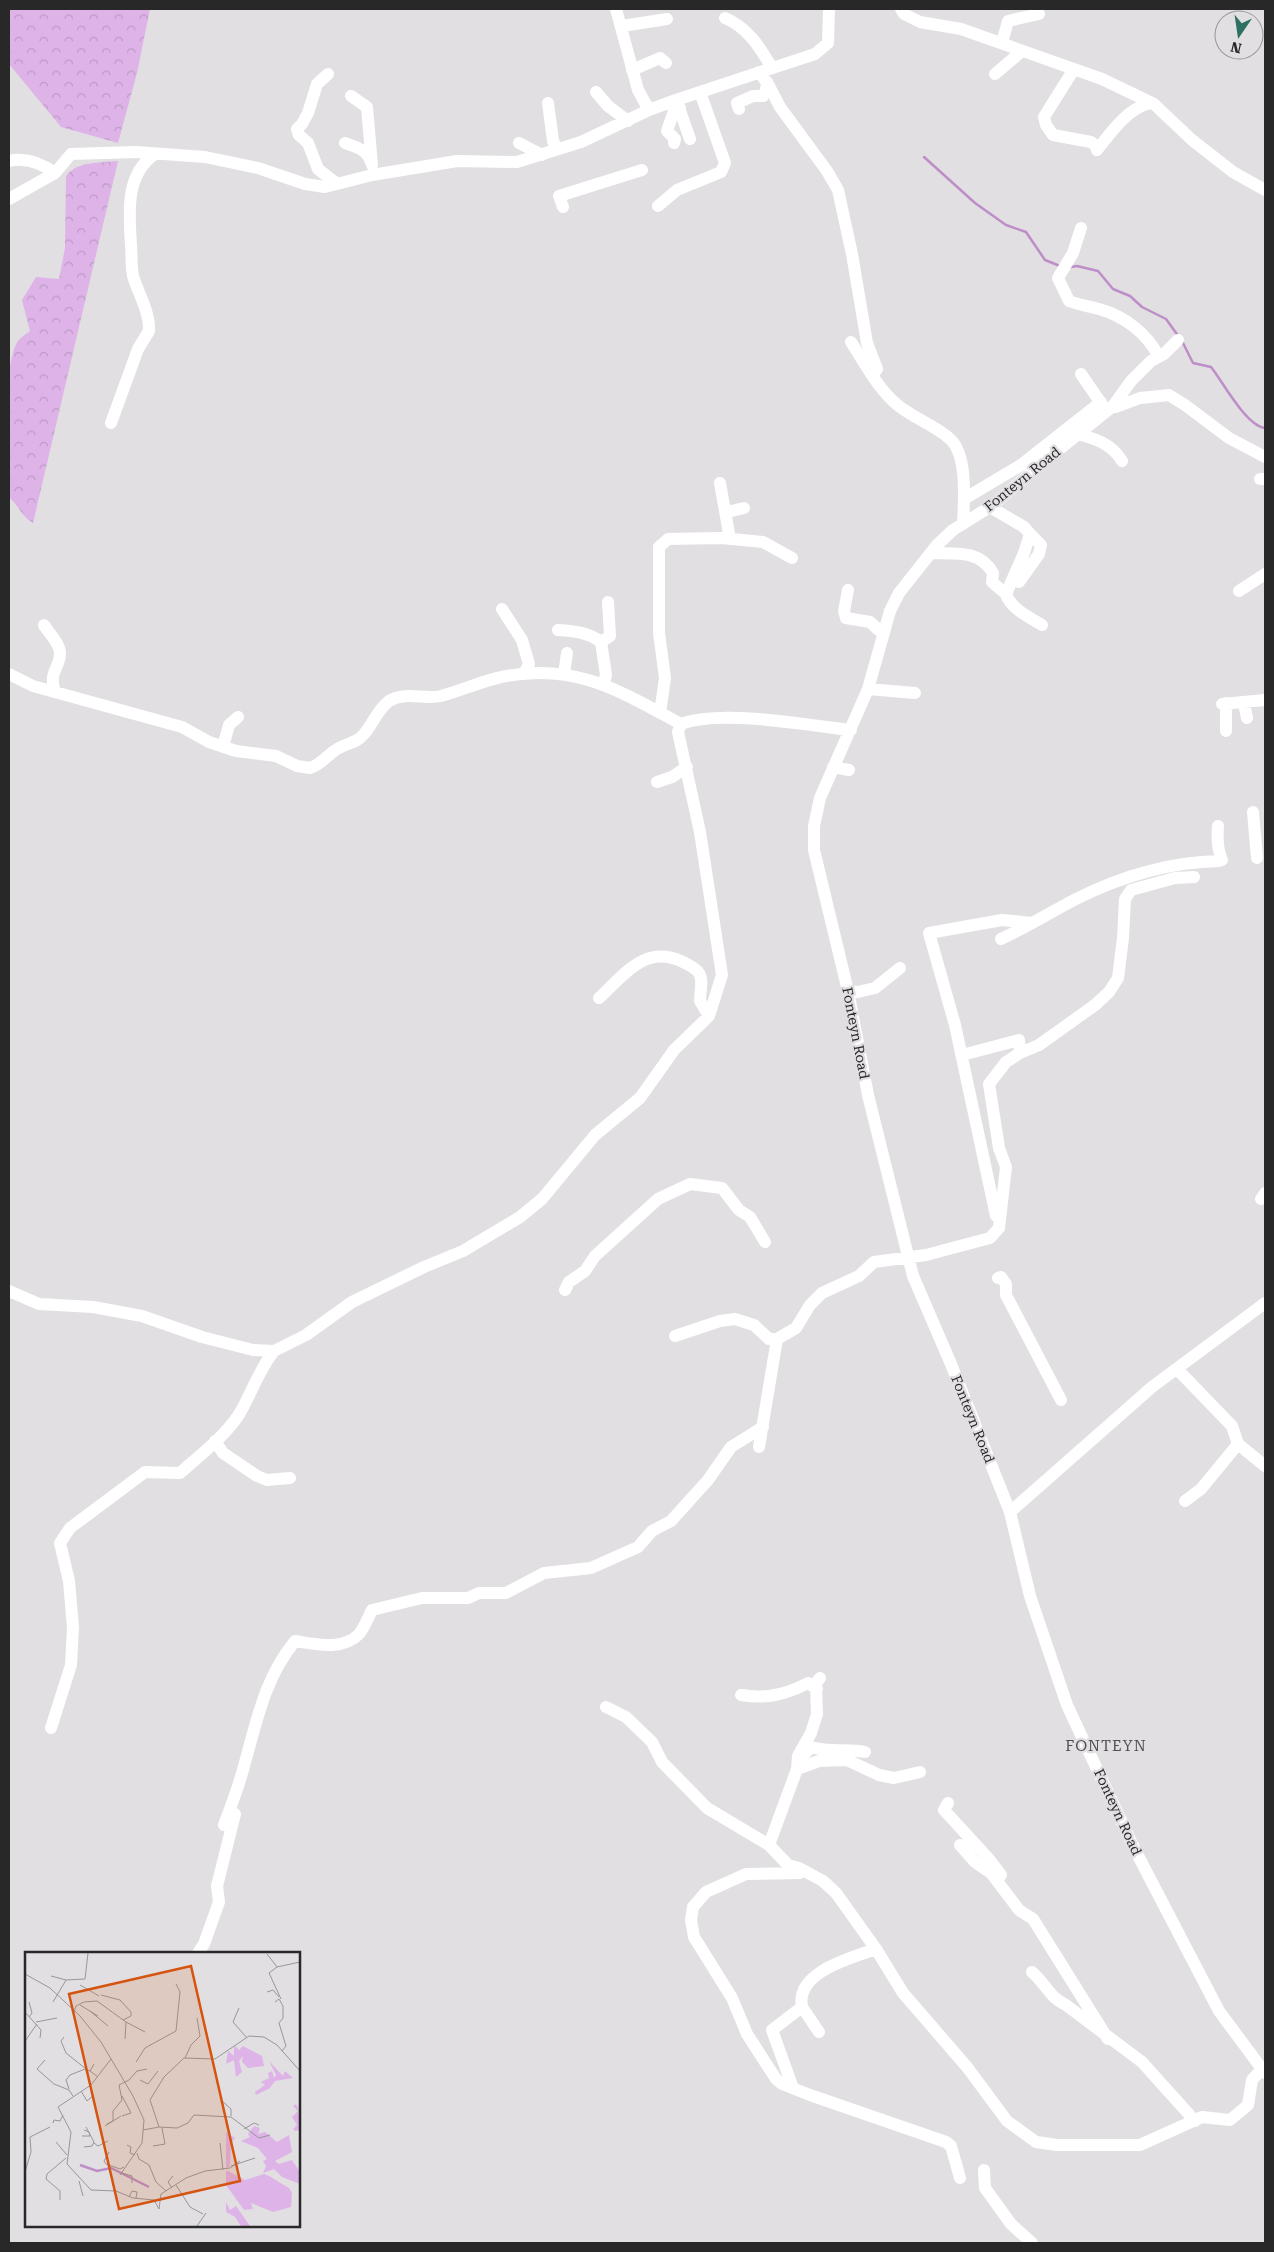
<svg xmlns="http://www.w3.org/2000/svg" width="1274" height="2252" font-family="'Roboto Serif',serif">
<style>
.forest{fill:url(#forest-crowns)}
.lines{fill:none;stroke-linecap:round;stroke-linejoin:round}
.stream{stroke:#bd8ec7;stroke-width:2.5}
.minor{stroke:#fff;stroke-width:12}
.labels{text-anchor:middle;stroke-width:4.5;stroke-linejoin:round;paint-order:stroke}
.street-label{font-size:14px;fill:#292829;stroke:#e1dfe2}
.neighbourhood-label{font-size:15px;letter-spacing:1px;fill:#514f52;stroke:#e1dfe2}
.inset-river{fill:none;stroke:#bd8ec7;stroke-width:2.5}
.inset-road{fill:none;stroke:#979698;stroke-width:1}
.view{fill:#d5540f;fill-opacity:0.15;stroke:#d5540f;stroke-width:2.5}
.inset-edge{fill:none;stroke:#292829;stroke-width:2.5}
</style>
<defs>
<pattern id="forest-crowns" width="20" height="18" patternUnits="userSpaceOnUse" patternTransform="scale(1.25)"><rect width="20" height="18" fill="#deb3e8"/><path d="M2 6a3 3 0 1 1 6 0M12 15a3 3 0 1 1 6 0" fill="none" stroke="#be9ac7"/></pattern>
</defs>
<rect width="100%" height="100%" fill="#e1dfe2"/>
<path class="forest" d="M9,9h141l-13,64 -19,70 -57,-16 -52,-63z
M118,161l-85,362c-12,-7 -14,-17 -24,-26 0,-30 -7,-135 9,-156 3,-4 8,-7 12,-10l-8,-31 14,-23 23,2 6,-31 1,-72c11,-15 34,-13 52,-15z"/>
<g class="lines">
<path class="stream" d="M924,157l51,46 31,22 20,7 19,28 15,6
M1071,267l6,-1 21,5 15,18 17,7 12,11 24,12 13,18
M1182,341l11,22 18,4c12,15 35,59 54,61"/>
<path class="minor" d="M616,9l22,81 11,20
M901,9l3,5 16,8 41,7 141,50 52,25 38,36 41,32 32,18
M725,18c22,9 35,29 47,50
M622,26l45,-7
M1002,43l6,-22 31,-7
M1074,69l-30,48 2,8 7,10 38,7 5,4 1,4c15,-19 30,-41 53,-47
M632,70l28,-12 6,5
M759,72l9,12 12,23 47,64 11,19 14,64 15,89 10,26 -4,6
M328,74l-11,10 -9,29 -6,11 -5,5 2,6 9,8 10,26 19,15
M995,74l27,-23
M596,92l12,14 20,15
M351,96l16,11 5,58
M677,102l13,37
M548,103l5,38 4,8
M739,109l-2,-6 16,-7h10l3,-6 1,-8
M345,143c12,4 22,7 26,19
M519,143l23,12
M674,143l1,-4 -8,-8 7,-20 6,-3
M9,161c16,-4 32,2 46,12
M9,199l46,-26 16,-19 65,-2 69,5 53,11 47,16 20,3 47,-12 85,-14 60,1 64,-20 68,-32 27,-10 139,-46 13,-11 1,-34
M658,206l19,-16 44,-18 4,-9 -25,-71
M563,207l-4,-11 83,-26
M1081,228l-8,25 -15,25 11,23c10,4 20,5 30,8 25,7 48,24 60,48
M1178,340l-14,14 -13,7 -20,20 -18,25 -66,53 -54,46 -40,25 -16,15 -38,48 -9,18 -22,78 -48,109 -6,28v24l34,141 20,104 45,181 38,88 59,148 20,84 37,109 66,141 86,165 46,62
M851,342c13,20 25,43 42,59 16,16 41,23 57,38 18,16 14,63 13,85
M1081,374l24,35
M1116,407l24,-9 29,-3 16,10 44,33 36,19
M111,423l27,-74 11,-18c1,-19 -11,-38 -16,-55 -2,-10 -1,-21 -2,-31 -2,-32 -6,-71 24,-91
M1078,434c18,5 34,10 44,27
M1260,479h5
M720,483l10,56
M964,499l57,-34 80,-63
M990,507l34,20 6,7 -6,19 -18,41c5,15 23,23 36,31
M727,512l17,-4
M931,553c24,1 48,-4 62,20l-1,9 14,12
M1019,582l20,-28 2,-9 -11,-11
M848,590l-4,21 2,7 24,4 13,12
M1239,591l26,-17
M502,609l20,31 7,24 -5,10
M44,625c5,8 16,19 16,28 0,16 -12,18 -5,39
M558,630c15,1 30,2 43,12l5,33 -2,8
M601,642l9,-6 -2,-34
M9,674l24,12 149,41 27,15 27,9 40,5 21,10 13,2c13,-4 19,-16 31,-21 8,-4 17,-5 23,-13 9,-10 13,-24 25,-33 17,-10 35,-1 52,-5 22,-6 43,-16 65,-20 72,-13 115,16 175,48
M564,674l3,-21
M868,689l47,4
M1226,703v28
M1244,703l3,15
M1222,704l43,-4
M660,713l5,-35 -6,-45v-86l9,-8 54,-1 41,4 29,16
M223,747l6,-22 9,-8
M833,767l16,3
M657,782l15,-5 15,-10
M1253,812l4,46
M1218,826c-1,12 -1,23 4,34
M1001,939c26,-12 50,-27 75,-40 44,-22 94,-37 143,-38
M848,991l10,1 17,-4 25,-20
M599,998c25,-23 45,-53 82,-37 26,12 20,16 19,40l9,15
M962,1055l57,-15 1,13
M1261,1199l4,-6
M996,1216l-41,-191 -26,-92 73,-13 30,3
M998,1278l3,-1 5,7v11l55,105
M565,1290l4,-8 16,-11 10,-15 63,-57 32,-15 32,4 17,22 11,7 15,25
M9,1291l30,13 54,3 49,9 60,21 51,13 21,1 32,-16 46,-33 72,-35 39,-16 57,-34 22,-18 53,-64 45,-37 34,-48 35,-34 13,-41 -22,-143 -22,-100 3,-8c41,-15 124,1 170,6
M675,1336l45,-15 15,-2 19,6 15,14h8l19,-11 14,-23 12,-12 37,-17 15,-14 52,-7 64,-17 9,-10 7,-61 -7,-19 -10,-64 17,-22 14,-9 19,-8 56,-40 14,-13 9,-14 5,-40 2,-39 6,-9 44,-12 19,-1
M1177,1369l55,57 6,18 -37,45 -16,12
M215,1441l8,12 34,23 10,4 23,-2
M1238,1444l27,22
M759,1447l18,-108
M1010,1512l142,-125 113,-84
M820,1678l-4,5 1,31 -6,19 -13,23 -1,13 -28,76 19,20 11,3 24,13 13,12 40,56 27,44 64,74 40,54 29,21 21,3h83l62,-28 28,3 18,-15 4,-25 9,-10
M741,1695c25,4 44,0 67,-12l9,6
M606,1707l20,10 26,25 10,20 45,46 62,37
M51,1728l20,-63 2,-37 -2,-24 -2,-23 -9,-38 10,-15 75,-56 35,1c20,-18 43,-35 58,-57 13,-21 20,-45 36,-65
M802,1757l9,-10c19,6 36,1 54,5
M797,1769l22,-8 28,-1 32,15 15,3 26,-6
M948,1803l-4,7 44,48 13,17
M224,1825c7,-19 15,-39 20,-59 13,-45 20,-87 51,-125 20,3 48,10 64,-7 5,-6 9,-16 13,-24l50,-12h46l11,-5h27l38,-20 47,-5 47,-21 14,-16 19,-10 37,-41 23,-33 32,-20
M960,1845l15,17 16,11 28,37 14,9 75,120
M800,1873l-54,1 -40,18 -13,15 -2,13 3,17 38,61 15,36 29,45 6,5 28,11 136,47 5,4 9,32
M198,1953l6,-9 15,-42 -2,-16 18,-72
M1032,1972c14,12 17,25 34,33l76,57 53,59
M802,2007c-7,-35 49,-49 74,-58
M793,2088l-21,-58 30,-23 17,25
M984,2170l1,18 26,36 21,19"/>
</g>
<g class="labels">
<g class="street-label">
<text transform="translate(1022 479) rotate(-39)" y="5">Fonteyn Road</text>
<text transform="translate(856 1033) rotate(79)" y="5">Fonteyn Road</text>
<text transform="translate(973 1419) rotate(68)" y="5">Fonteyn Road</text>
<text transform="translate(1118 1812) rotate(65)" y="5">Fonteyn Road</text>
</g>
<g class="neighbourhood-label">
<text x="1106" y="1751">FONTEYN</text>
</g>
</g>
<g transform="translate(25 1952)">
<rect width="275" height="275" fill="#e1dfe2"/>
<path d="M209,93l5,5 4,-4 19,10 2,10 -16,2 -6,-6 1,-6 -4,5 3,11 -6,5 -2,-17 -8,4 2,-13 6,5zM244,109l14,15 2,-5 8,7 -18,3 -5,7 -14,7 -1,-3 10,-7 -4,-3 8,-4 -1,-5 4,-2 2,7 2,-3zM273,151l2,27 -5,1 -2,-2 4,-4 -5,-8 6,-6 -5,-5 3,-2 2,4zM229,174l6,2 -2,6 7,-2 12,10 12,-7 3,17 -17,9 4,3 13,-4 8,12v12l-18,-7 -8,-8 -11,4 3,-7 -3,-5 4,-2 -9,-11 -17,-7 9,-4 -2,-3zM201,180l9,6 -4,5 -1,23 -4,3zM201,218l19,10 19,-6 5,2 20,12 3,5 -1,14 -18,5 -22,-9 2,6 -9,1 -18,-25zM201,250l4,8 6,-4 14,20h11h-20l-6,-9 -9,-5z" fill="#deb3e8"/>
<path class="inset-river" d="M55,213l17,6 14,-3 38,19"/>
<path class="inset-road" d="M242,2l10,13 23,-5M252,15l-8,6 12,26M0,22l25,14 30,28 21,26 32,54 11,24 -2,23 -22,32M26,24l15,4M55,33l19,11M242,40l6,-2 6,7M76,43l19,5 11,12v4l-8,4M28,50l13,-22 19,-1 3,-26M250,50l4,-3 4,7v12l-4,5 7,23 -4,5M55,53l18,11M214,56l-6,14 14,16M65,59l18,15M0,60l16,18 -1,8M49,60l2,-6 8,-4 13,-1 29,21 -1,17M4,65l3,-4 -3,-11M11,70l21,-4M101,70l19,10M39,85l-3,4 5,12 20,16M0,89l12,-17M160,106l6,-13 9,-9 -3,-18M86,107l-20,26 -33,22 13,25 -4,32 24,26 25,1 17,7 21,2 5,9 2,-15 25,-16 19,-7 25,-3 10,-7M20,108l-8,9 17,15 15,6 4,6M111,110l9,-14 31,-17 4,-39 -4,-8M69,112l-4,7 8,6M115,128l8,4 10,-13M44,137l-3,-9 4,-5 15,-6 5,2M56,139l6,10 7,-6M196,148l10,9v7M97,164l9,-3 -9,-17M28,171l1,-3 6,1 3,-6M82,172l6,-3v-10l9,-11 -3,-15 10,-5 8,-9 10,-2M80,174l16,-10M134,175l18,1 11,-5 6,-8 37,2 28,21 11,-3M219,177l10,-6 5,2M118,178l16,-3 -9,-27 14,-23 20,-19 31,1 34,-23 15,1 13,8 23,26M57,184h8l-1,-4 -5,-2M31,190l11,13M69,191l4,3 10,-5M195,191l3,27M102,193l4,2 -1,6 5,2M128,194l12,-2 -3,-16M59,195l8,-1 2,-4 -8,-15M84,200l-5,9 2,3 14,5 4,-2M112,201l2,6 10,6M124,213l7,17 10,9M206,214l24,-8M0,220l6,-20 -1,-15 20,-10M97,221l10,3v7M54,229l4,15M151,233l14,22 13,7M147,236l-4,-6 5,-6M104,245l3,-6 5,1 -1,6M35,248v-9l-14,-12 1,-5 19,-16M172,274l9,-13"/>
<path class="view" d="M166,14l49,215 -121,28 -50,-215z"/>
<rect width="275" height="275" class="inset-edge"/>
</g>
<rect width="1274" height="2252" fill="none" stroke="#292829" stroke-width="20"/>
<g transform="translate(1239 35) rotate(193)"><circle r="24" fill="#e1dfe2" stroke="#979698"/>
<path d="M0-4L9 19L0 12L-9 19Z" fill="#2e7162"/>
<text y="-8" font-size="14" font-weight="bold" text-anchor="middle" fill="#292829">N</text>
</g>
</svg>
